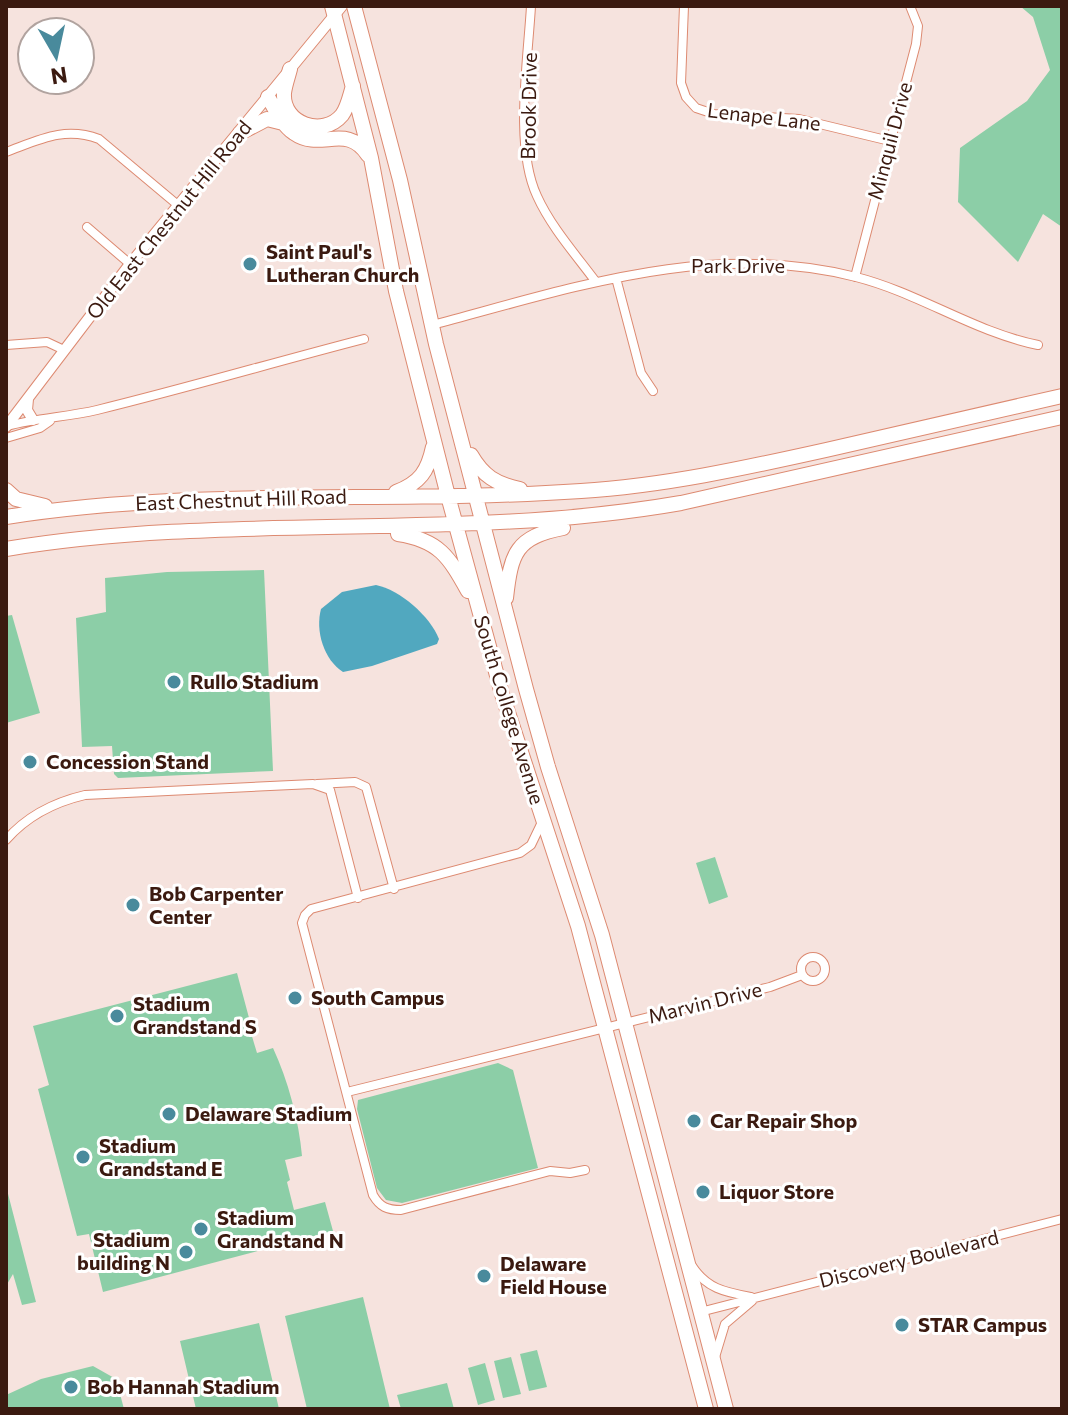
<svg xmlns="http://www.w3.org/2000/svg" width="1068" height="1415" font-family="Commissioner,sans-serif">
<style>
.green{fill:#8ccea7}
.water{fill:#51a8bf}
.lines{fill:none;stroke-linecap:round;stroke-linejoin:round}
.minor-casing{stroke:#dd8a71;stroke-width:10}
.tertiary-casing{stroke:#dd8a71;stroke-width:12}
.primary-casing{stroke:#dd8a71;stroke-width:16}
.minor{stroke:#fff;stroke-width:8}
.tertiary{stroke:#fff;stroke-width:10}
.primary{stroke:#fff;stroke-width:14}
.poi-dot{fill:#498a9c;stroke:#fff;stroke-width:3}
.labels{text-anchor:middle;stroke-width:6;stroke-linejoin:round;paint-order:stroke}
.street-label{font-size:20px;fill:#3b1a10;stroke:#fff}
.poi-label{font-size:20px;font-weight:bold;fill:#3b1a10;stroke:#fff;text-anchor:start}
</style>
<rect width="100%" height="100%" fill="#f6e3de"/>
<path class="green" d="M1020,6h42v221l-19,-13 -25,48 -60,-60 2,-54 67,-47 23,-31 -17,-53z
M264,570l9,201 -155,7 -4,-4 -2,-28 -30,1 -6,-129 30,-6 -1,-34 62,-6z
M12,615l28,98 -34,10v-107z
M715,857l13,40 -19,7 -13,-41z
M237,973l15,56 -4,4h3l6,20 16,-5c15,32 26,73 29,108l-17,4 5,20 -3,2 7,28 31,-8 8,29 -230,61 -14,-58 -12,2 -39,-147 11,-4 -16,-59z
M498,1063l15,7 25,98 -136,35 -16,-3 -9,-12 -20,-79 1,-9z
M6,1186l30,116 -14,3 -9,-31 -7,12z
M363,1297l27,112h-83l-22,-93z
M259,1323l20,86h-83l-16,-68z
M537,1350l10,37 -18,4 -9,-37z
M511,1357l10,37 -18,4 -9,-37z
M485,1363l10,37 -17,5 -10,-37z
M93,1366l23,13 8,30h-118v-14l35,-16z
M447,1383l7,26h-53l-4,-14z"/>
<path class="water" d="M376,585c24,5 54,31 63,54l-2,5 -65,22 -29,6c-19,-12 -28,-41 -22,-63l21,-17z"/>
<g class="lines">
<g class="minor-casing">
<path id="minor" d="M531,6c-3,54 -17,141 6,190 14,31 39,59 59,86
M684,6l-3,77 5,14 10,11 18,6 85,5 91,22
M6,152c33,-12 58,-26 93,-13l80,67
M87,227l43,37
M855,277l61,-233 2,-18 -8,-20
M616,278l25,95 12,18
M432,325c141,-37 277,-85 424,-48 63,16 118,55 182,68
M6,345l41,-3 17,8
M7,426c30,-8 60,-9 90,-16 90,-22 178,-48 267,-71
M6,438l34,-10 10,-7
M317,784l38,-2 11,5 28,102
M543,820l-12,25 -11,8 -209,56 -6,6 -3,8 71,272c7,12 14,15 28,15l149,-39 20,2 15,-3
M6,840c20,-23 49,-38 79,-45l228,-11 17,6 28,108
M801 969a12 12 0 1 1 24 0a12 12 0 1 1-24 0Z
M347,1092l423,-105 32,-12
M692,1266c15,23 33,26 59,31
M700,1312l362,-93
M715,1357l10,-33 27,-23"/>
</g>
<g class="tertiary-casing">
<path id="tertiary" d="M28,399l-1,11 6,10
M6,427l124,-163 212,-258"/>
</g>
<g class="primary-casing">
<path id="primary" d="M332,6l39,152 25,133 52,205 54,198 76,232 128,483
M354,6l46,174 36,164 90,345 22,78 54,168 124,474
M290,69c-2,8 -5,16 -6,24 -2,31 39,45 58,22 6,-8 8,-20 11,-29
M268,97c7,12 14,28 26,36 27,19 52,-11 74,22
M240,133l27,-14 16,4
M471,455c12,21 25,29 49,34
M6,490l10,9 29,7
M396,492c24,-9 32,-21 37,-45
M6,517c190,-30 383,-13 575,-26 82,-5 164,-23 245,-41 78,-18 157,-36 236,-54
M398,534c41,6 51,23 70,57
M6,549c224,-37 452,-7 675,-46l381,-86
M506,598c5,-45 10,-61 57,-70"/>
</g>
<use href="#minor" class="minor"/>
<use href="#tertiary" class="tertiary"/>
<use href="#primary" class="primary"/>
</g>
<g class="poi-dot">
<circle cx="250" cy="264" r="8"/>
<circle cx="174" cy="682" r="8"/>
<circle cx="30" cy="762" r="8"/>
<circle cx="133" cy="905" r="8"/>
<circle cx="295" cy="998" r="8"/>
<circle cx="117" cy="1016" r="8"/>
<circle cx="169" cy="1114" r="8"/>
<circle cx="694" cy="1121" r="8"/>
<circle cx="83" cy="1157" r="8"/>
<circle cx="703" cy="1192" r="8"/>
<circle cx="201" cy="1229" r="8"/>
<circle cx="186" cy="1252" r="8"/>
<circle cx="484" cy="1276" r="8"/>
<circle cx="902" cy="1325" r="8"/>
<circle cx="71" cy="1387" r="8"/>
</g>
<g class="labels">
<g class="street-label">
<text transform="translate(529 106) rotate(-89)" y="7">Brook Drive</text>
<text transform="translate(764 117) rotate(7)" y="7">Lenape Lane</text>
<text transform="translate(890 141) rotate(-75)" y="7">Minquil Drive</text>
<text transform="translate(169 220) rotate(-51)" y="7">Old East Chestnut Hill Road</text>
<text x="738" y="273">Park Drive</text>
<text transform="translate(241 500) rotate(-2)" y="7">East Chestnut Hill Road</text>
<text transform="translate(509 710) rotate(73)" y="7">South College Avenue</text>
<text transform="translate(705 1003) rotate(-14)" y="7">Marvin Drive</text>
<text transform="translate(909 1259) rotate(-14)" y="7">Discovery Boulevard</text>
</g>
<g class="poi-label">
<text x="266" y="259">Saint Paul's<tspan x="266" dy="23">Lutheran Church</tspan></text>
<text x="190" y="689">Rullo Stadium</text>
<text x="46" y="769">Concession Stand</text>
<text x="149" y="901">Bob Carpenter<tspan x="149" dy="23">Center</tspan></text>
<text x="311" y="1005">South Campus</text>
<text x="133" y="1011">Stadium<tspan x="133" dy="23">Grandstand S</tspan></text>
<text x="185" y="1121">Delaware Stadium</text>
<text x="710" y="1128">Car Repair Shop</text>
<text x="99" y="1153">Stadium<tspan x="99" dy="23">Grandstand E</tspan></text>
<text x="719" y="1199">Liquor Store</text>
<text x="217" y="1225">Stadium<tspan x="217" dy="23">Grandstand N</tspan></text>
<text x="170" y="1247" text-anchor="end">Stadium<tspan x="170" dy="23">building N</tspan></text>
<text x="500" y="1271">Delaware<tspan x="500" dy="23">Field House</tspan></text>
<text x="918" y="1332">STAR Campus</text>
<text x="87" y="1394">Bob Hannah Stadium</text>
</g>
</g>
<rect width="1068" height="1415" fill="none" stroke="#3b1a10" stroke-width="16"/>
<g transform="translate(56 56) rotate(171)"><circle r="38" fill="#ffffff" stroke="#b1a39f" stroke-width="2"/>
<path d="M0-6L14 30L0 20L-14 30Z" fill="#498a9c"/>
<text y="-12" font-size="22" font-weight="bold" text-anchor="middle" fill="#3b1a10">N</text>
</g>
</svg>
